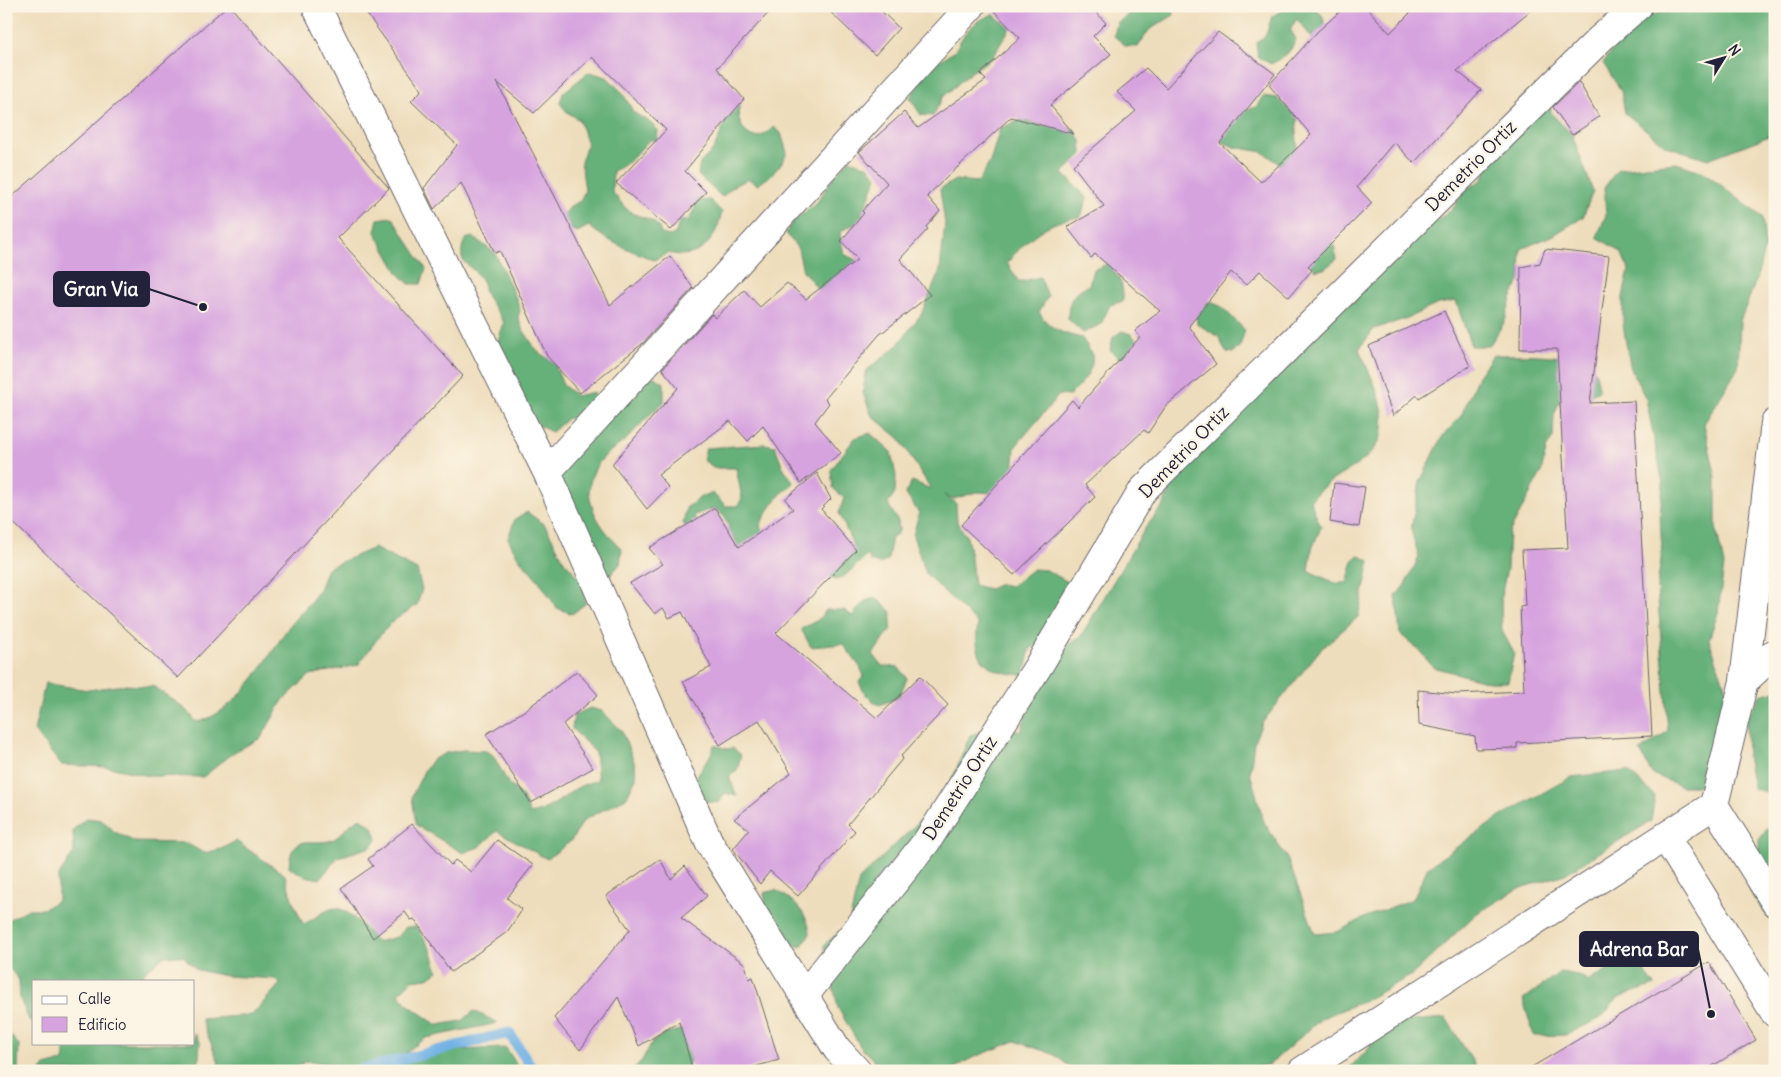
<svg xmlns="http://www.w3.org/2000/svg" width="1781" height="1077" font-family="Delius,sans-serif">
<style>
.forest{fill:#66b079;stroke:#44695a}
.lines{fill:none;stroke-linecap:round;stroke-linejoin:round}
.stream{stroke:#70b1e4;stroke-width:11}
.building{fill:#d6a3df}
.minor-casing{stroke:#696368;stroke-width:30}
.minor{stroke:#fff;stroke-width:28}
.labels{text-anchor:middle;stroke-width:4.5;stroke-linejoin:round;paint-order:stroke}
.street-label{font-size:18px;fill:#22223b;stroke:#fcf5e5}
.leader{fill:none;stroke:#22223b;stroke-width:2}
.callout-dot{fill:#22223b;stroke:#fcf5e5;stroke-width:2}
.callout{fill:#22223b;stroke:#22223b;stroke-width:2}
.callout-label{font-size:19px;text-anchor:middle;font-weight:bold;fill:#fff}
</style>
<rect width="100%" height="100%" fill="#fcf5e5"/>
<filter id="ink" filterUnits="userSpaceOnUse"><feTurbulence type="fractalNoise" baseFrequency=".02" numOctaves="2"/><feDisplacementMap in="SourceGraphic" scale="10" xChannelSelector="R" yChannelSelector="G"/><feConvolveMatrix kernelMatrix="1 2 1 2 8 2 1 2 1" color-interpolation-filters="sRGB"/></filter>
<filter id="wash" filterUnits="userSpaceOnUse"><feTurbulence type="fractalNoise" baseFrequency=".0096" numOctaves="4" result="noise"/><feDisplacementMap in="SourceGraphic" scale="20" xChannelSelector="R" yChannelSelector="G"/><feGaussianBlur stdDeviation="1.12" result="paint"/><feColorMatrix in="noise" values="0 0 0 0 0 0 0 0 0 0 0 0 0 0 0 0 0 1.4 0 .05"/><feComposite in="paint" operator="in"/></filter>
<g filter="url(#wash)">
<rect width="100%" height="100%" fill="#eeddbc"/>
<path class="forest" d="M1132,6h40l2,9 -25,15 -11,17 -12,-1 -12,-10 3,-13 10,-7z
M1286,6h26l10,9 3,9 14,10 -23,9 -19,-24 -7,10 6,10c-5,14 -12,18 -25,25l-13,-7 -2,-14 10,-8 6,-19 11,-5z
M1687,6h88v125l-3,4 -64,24 -42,-13 -41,-33 -4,-22 -18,-28c13,-20 27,-38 50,-48 12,-5 22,0 34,-9z
M993,14l17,14 -18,30 -22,15 -27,24 -10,19 -12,-1 -11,-17 20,-32 24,-14 11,-19 13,-12z
M589,72l18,5 15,15 12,21 13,7 11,10 -1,10h-8c-12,13 -20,25 -36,31l-1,21c6,6 12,16 19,20 13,8 26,5 30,22l9,2 6,-3 3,-12 10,-1 9,-19 12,-1 12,12c-7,30 -22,49 -54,41l-14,7c-22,-9 -47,-18 -65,-34l-12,6 -19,-10 13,-16 9,-5 5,-11 -4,-28 6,-18 -8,-24 -12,-8 -7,-9 3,-10z
M1544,90l8,24 20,21 21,56 -10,26 -31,19 -31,13 -1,31 -9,19 -6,22 -16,25h-18l-15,-45 -18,3 -33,15 -31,10 -15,20c16,39 45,81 2,113 -21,15 -34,18 -51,39l11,26 -9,22 -3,22 26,12h12l6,-22 5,-6 12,6 -12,56 -38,33 -58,73 -8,19 -4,31 14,49 24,38 27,74 22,-2 31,-16 45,-17 15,-32 72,-50 71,-40 57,-6 27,25 -4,25 -86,53 -47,15 -42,25 -64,61 -46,25 -44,18 -53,47 -47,6h-146l-23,-17 -38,-13 -45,18 -20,12h-65l-24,-23 -23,-40 -14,-63 25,-22 10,-43 87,-85 24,-60 28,-9 23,6 18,-67 42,-29 65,-109 16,-20 25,-51 233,-244 16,9 18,-14 11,-17 17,-10 28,-66 16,-21z
M737,95l3,10c-5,10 2,31 16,32 6,0 13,-6 18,-10l7,6 6,20c-7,15 -16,23 -29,32l-10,-6 -13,6 -13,12 -24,-22 2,-12 14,-14z
M1263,96l14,2 21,21 -2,11 2,24 -16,12 -19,-14 -29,-5 -21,-10 33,-27 10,-3z
M1021,120l20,5 33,4 7,12 1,13 -19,19 24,25 -6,19c-35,4 -52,20 -74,46l12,19 21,-5 8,19 -9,16c10,17 24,22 43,26 3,5 8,12 10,17 3,16 -13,31 -23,41l-10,-1 -44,52 -2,28 -18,18 -19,-1 -22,7 -10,-4 12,8 1,19 10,15 4,20 3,28 15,4 11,-5 11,2 22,-17 13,1 26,14 -33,60 -9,5 -6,26c-36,-2 -52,-13 -46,-51l-52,-50 -13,-38 6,-23 -14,-20 7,-12 19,8 -32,-51 -27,-22 -9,-23 3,-22 31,-25 25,-33 18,-43 5,-46 -5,-35 15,-9 23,2 12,-20 10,-34z
M849,160l19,6 9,11c-5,10 -8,25 -15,34v9l-21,11 -1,4 4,19 12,6 -25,39 -13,-10 -15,-18 -5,-22 -12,-16 7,-12 23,-17 17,-26z
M1676,163l28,9 58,45 3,28 -8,33 -17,43 -2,47 -34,56 12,54v49l8,38 -6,48 -9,26 17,50 -5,22 7,37 -23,38h-24l-29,-12 -12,-23 28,-20 -11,-144 5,-35 -2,-37 3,-31 -17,-85 -15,-29 -8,-45v-28l6,-27 -8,-18 -24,-15 9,-22 -2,-27 14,-19z
M392,217l34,52 -5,15h-12l-10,-10 -24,-42 3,-13z
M1320,228l14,17 3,14 -13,10 -8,1 -6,-6z
M473,237l22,16 21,45 4,12 -2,7 4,11 15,23 17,12 9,22 13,11 18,-4 3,11 -20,18 -9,-3 -16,14 -17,-8 -38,-80 7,-21c-5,-11 -14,-20 -19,-30 -1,-4 -1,-8 -3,-12 -10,-19 -28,-14 -17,-42z
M1107,264c12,12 17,20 16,37l-13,4 -9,19 -18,9 -15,-14c0,-17 4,-27 21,-34l4,-15z
M1211,302l11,5 23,23 -5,16 -7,7 -7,-1 -8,-16 -21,-12 -1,-11 6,-9z
M1122,331l9,3 9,9 -17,19 -13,-12 3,-13z
M1493,355c23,0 89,-4 102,17 3,5 3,14 4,19l-14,7 -22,-6 -9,23 -1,23 -6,8 -6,27 -32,60 -2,36 -6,27 1,35 12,22 -6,29h-19l-56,-15 -15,-18 -18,-15 -4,-38 10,-13 13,-26 -8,-27 9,-48 22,-45 19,-21 17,-40z
M655,377l9,6v19c-14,12 -26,25 -38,38 -6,5 -13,8 -19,14 -34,33 -13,68 15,95l-2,15 -13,15 -51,-106 82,-93z
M870,433l21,19 5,24 -1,16 -7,12 10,17 1,10 -8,9 -3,20 -8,4 -10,-3 -2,-6c-10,7 -21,22 -32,25l-5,-3 -2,-9 25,-21 -15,-34 5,-15 -11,-10 -2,-18 24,-32z
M765,444l10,2 8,21 10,15c-3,6 -6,7 -11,11 -6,6 -20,25 -22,34l7,8 -24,17 -14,-15c1,-15 -3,-20 -14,-29l-21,7 2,9 -7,3 -6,-3 3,-16 16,-12 10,-3 14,13h12l4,-8 -6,-30h-21l-12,-8 3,-12z
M527,512l18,13 19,36 20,22 1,21 -13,10 -15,-6 -18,-27 -22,-25 -9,-18 7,-19z
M374,548l43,22 5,19 -5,16 -21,14 -15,15 -23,31 -48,10 -27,25 -22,38 -25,13 -33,26 -54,-1 -40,-9 -48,-2 -27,-34 11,-48 43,7 37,-5 30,2 28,20 14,15c40,-9 69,-62 91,-94 8,-12 21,-22 29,-35 4,-7 7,-17 10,-25z
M876,598l15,13v18l-18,25 9,12 16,1 9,11 -8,19 -19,8c-11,-5 -16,-11 -21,-23l5,-6 -4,-9 -17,-23 -32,3 -10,-18 17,-9 8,-10h18l8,6 13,-15z
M1775,691v101l-6,2 -16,-6 -6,-32 -1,-37 14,-24z
M590,708l12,3 19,19 14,34 1,14 -10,20 -42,22 -13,21 -24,18 -50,-28 -18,16 -16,6 -47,-28 -4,-29 12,-25 8,-11 14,-7 17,-3 23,1 7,4 15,28 15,14 7,17c19,-4 30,-14 45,-25 7,-4 16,-7 23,-9l-3,-28 -23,-23 2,-14z
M714,745l13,4 6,-1 8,7 -4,15 -8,7 8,19 -12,-3 -6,10 -13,-2c-23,-28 2,-30 8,-56z
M86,818l16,2 13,12 20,10 51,1 18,10 17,-4 15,-8 49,34 7,24 11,25c11,-4 18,-12 28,-15 15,-6 36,23 46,33l20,-5 9,-10h11l14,23 7,21 -10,7 -16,2 -13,13 8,11 30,21 25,-4 12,-10 24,12 -72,15 -20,14 100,-4 15,23h-201l20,-6 -34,-4 -16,10h-77l6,-8 -18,-44 51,-4 28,-31 -5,-5 -49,-3 -29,-6 -14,-14h-18l-22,17 6,8h-115v39l-4,2 -10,-23 -1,-19 -13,-16v-43l23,-12h15l14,-9v-23l16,-25 -1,-22z
M361,818l12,9 4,12 -6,8 -33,10 -18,22 -15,-3 -16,-9c2,-40 28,-17 47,-29 9,-7 13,-15 25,-20z
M1767,829l8,2v38l-10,6 10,15v29l-4,2c-15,-20 -31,-33 -19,-60 4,-8 8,-11 7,-21z
M775,890c17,8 34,24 35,44l-9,13 -18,-7 -5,-7 -2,-11 -10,-15 -2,-14z
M1621,961l20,6 14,18 -37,13 -17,20 -35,17 -32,1 -11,-36 37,-28 18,3 11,6z
M1446,1018l29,47 -1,6h-128l20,-19 21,-29z
M686,1029l9,9 -8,33h-56c15,-10 12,-18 22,-29 7,-7 23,-12 33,-13z
M6,1030l13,15 -1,26h-12z
M194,1033l6,9 -2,29h-157l4,-5 19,-5v-18h130z"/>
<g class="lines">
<path class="stream" d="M355,1071l154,-38 25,38"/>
</g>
<g id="blocks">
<path class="building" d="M227,6h3l159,182 -51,50 125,138 -285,302 -172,-162v-314z
M361,6h414l-58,62 27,31 -59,72 21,21 -35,38 -55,-47 50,-53 -74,-73 -58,56 -37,-31 113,223 60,-49 23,32 -51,56 -62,49 -33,-37 -47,-105 -5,2 -34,-70 -27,26 -10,-21 33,-43 -46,-44 11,-11z
M824,6h52l23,22 -24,27z
M989,6h101l16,17 -13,13 18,18 -61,51 24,29 -63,-17 -84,79 13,15 -14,16 2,2 -28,30 30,36 -51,40 -54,64 4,4 -14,19 26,31 -40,30 -38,-57 -15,15 -18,-20 -72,54 10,12 -21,22 -35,-45 66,-76 -16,-19 50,-55 3,4 29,-28 16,17 27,-24 19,16 52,-40 -17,-18 23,-28 -2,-2 25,-28 -28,-31 45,-40 14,16 68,-48 -6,-6 40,-36z
M1346,6h19l25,27 27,-27h119l-79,65 24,19 -67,73 -20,-21 -37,45 15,16 -64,64 4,3 -23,27 -29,-26 -14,14 -15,-13 -42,54 27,38 -50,42 -18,27 -4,-3 -59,55 10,12 -81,78 -53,-50 111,-125 6,7 62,-70 -5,-6 25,-20 -65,-57 -4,4 -24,-31 37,-21 -31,-41 63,-54 -19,-19 29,-24 20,20 52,-56 57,42 -55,69 41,39 50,-47 -42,-50 48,-53z
M1579,82l20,35 -27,18 -19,-28z
M1545,249l64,7 -19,147 44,-2 18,335 -135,7v5l-41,1 -1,-13 -56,-11 -1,-35 39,4 67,-3 -4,-84 5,-1 -3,-56 46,-2 -11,-199h-37l1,-82 19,-4z
M1444,311l26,55 -51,32 -2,-3 -24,21 -24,-70z
M817,473l14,26 -10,10 35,41 -80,83 101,85 43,-42 28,29 -47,51 2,2 -55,66 7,7 -57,65 -28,-25 -10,13 -27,-35 16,-19 -15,-11 57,-46 -32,-53 -39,25 -37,-63 28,-15 -29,-55 -13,6 -6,-10 -8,6 -25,-31 33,-19 -14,-16 66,-40 24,39 54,-38 -8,-10z
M1334,483l31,4 -6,40 -29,-5z
M577,671l21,24 -35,29 30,44 -62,35 -45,-69 38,-23z
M412,824l39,41 4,-5 16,12 26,-32 36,25 -26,33 15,12 -15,22 -56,40 -37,-53 -3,1 -6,-8 -32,26 -32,-50 32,-22 -5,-7z
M660,859l11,20 14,-13 22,30 -26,22 64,46 4,15 4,-2 26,83 -40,11h-46l-14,-49 -40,24 -21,-49 -38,53 -26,-32 76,-88 -24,-34z
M1709,962l47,78 -52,31h-179z"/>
</g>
</g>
<g filter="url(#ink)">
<use href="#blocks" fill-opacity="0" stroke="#696368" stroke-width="1"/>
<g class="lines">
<g class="minor-casing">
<path id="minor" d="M316,6l231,466 162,370 128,207 20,22
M547,472l424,-466
M1744,681l31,-28
M1714,805l61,97
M1666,838l109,175
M804,996l123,-155 112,-176 104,-175 457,-451 38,-33
M1302,1071l412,-266 30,-124 31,-258"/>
</g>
<use href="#minor" class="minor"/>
</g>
</g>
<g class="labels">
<g class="street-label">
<text transform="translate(1471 166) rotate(-45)" y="6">Demetrio Ortiz</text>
<text transform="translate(1184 452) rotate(-46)" y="6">Demetrio Ortiz</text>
<text transform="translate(960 788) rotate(-57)" y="6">Demetrio Ortiz</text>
</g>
</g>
<path class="leader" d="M203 307L149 289M1711 1014L1698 949"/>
<g class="callout-dot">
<circle cx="203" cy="307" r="5"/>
<circle cx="1711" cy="1014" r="5"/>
</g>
<g class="callout">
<rect x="54" y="272" width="95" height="34" rx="5"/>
<rect x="1580" y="932" width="118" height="34" rx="5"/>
</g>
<g class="callout-label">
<text x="101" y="296">Gran Via</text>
<text x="1639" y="956">Adrena Bar</text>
</g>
<rect width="1781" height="1077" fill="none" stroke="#fcf5e5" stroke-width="25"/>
<rect x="32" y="980" width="162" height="65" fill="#fcf5e5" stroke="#a5a1a1"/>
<rect x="42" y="996" width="25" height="8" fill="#ffffff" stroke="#a5a1a1"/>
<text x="78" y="1004" font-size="15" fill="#22223b">Calle</text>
<rect x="42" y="1017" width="25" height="15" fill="#d6a3df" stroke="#a5a1a1"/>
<text x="78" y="1030" font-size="15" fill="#22223b">Edificio</text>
<g transform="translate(1724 58) rotate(53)" stroke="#fcf5e5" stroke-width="4" paint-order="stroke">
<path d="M0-4L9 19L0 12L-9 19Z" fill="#22223b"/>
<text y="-8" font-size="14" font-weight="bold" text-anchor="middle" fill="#22223b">N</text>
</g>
</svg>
